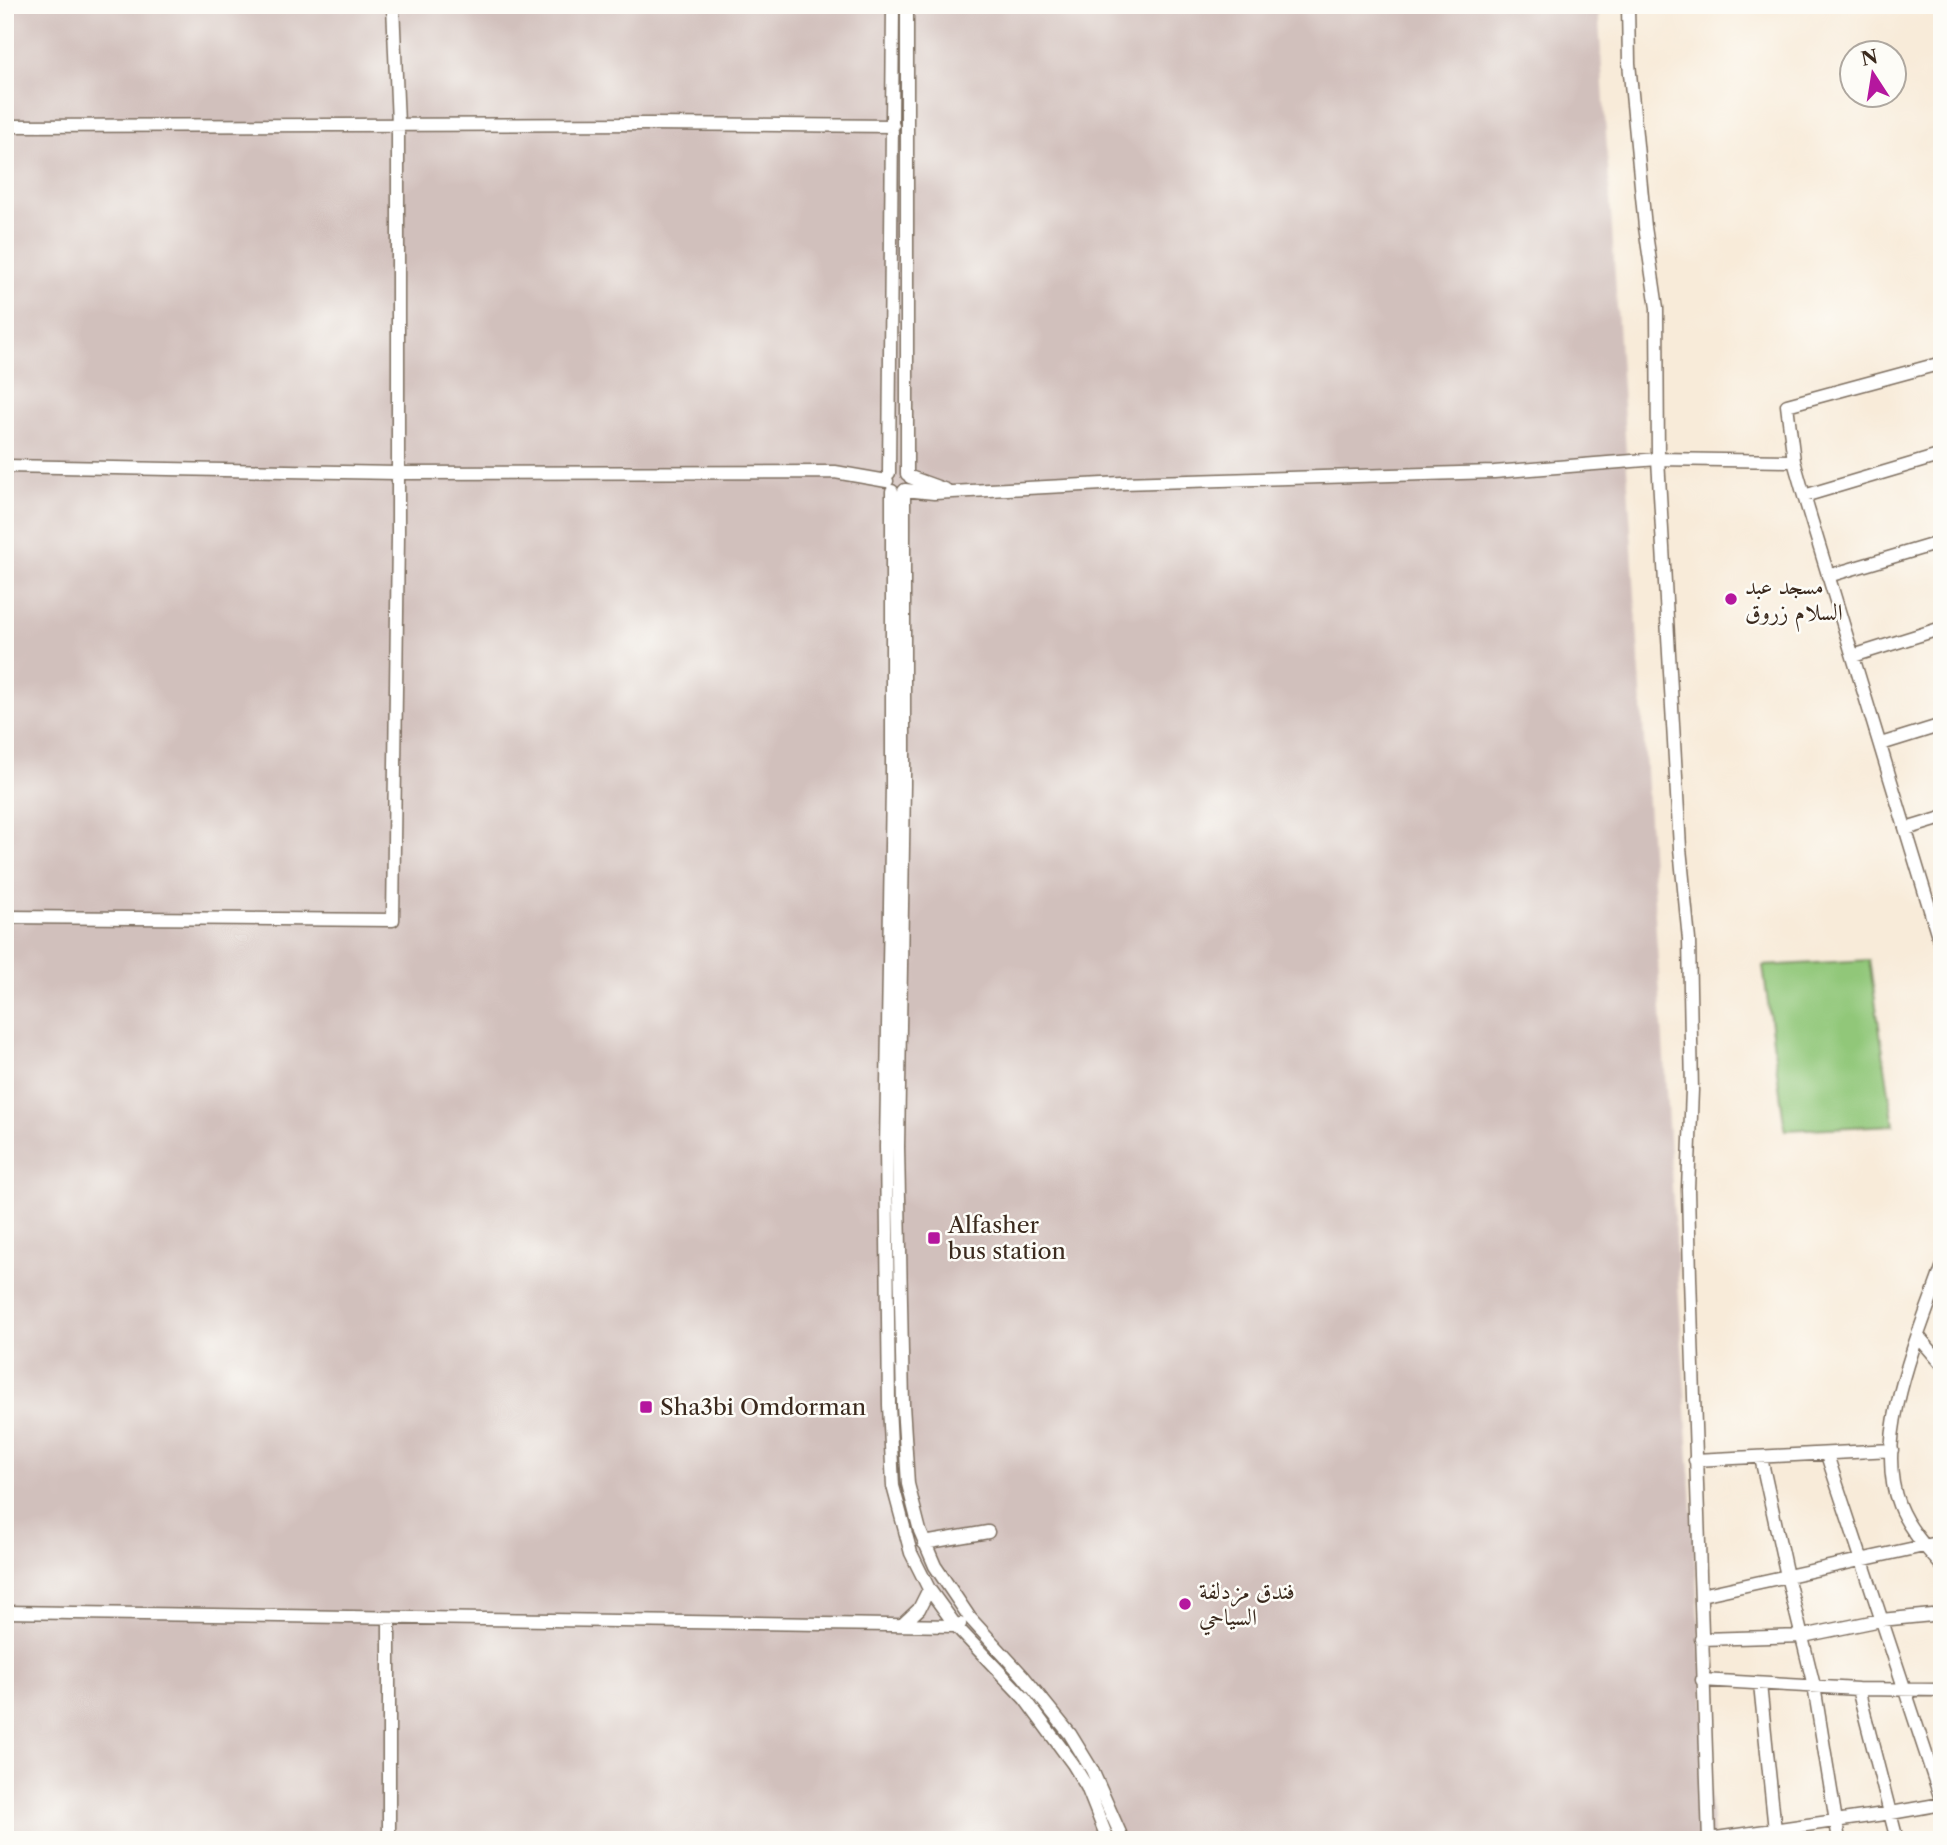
<svg xmlns="http://www.w3.org/2000/svg" width="1947" height="1845" font-family="'Libre Caslon Text',Amiri,serif">
<style>
.industrial{fill:#d1c0bc}
.green{fill:#91c779;stroke:#66784c;stroke-width:2}
.lines{fill:none;stroke-linecap:round;stroke-linejoin:round}
.minor-casing{stroke:#7d6e5f;stroke-width:15}
.minor{stroke:#fff;stroke-width:12}
.poi-dot{fill:#b5179e;stroke:#fdfcf7;stroke-width:2.5}
.labels{text-anchor:middle;stroke-width:5;stroke-linejoin:round;paint-order:stroke}
.poi-label{font-size:23px;fill:#3b2a1e;stroke:#fdfcf7;text-anchor:start}
</style>
<rect width="100%" height="100%" fill="#fdfcf7"/>
<filter id="ink" filterUnits="userSpaceOnUse"><feTurbulence type="fractalNoise" baseFrequency=".0143" numOctaves="2"/><feDisplacementMap in="SourceGraphic" scale="14" xChannelSelector="R" yChannelSelector="G"/><feConvolveMatrix kernelMatrix="1 2 1 2 8 2 1 2 1" color-interpolation-filters="sRGB"/></filter>
<filter id="wash" filterUnits="userSpaceOnUse"><feTurbulence type="fractalNoise" baseFrequency=".00686" numOctaves="4" result="noise"/><feDisplacementMap in="SourceGraphic" scale="28" xChannelSelector="R" yChannelSelector="G"/><feGaussianBlur stdDeviation="1.57" result="paint"/><feColorMatrix in="noise" values="0 0 0 0 0 0 0 0 0 0 0 0 0 0 0 0 0 1.4 0 .05"/><feComposite in="paint" operator="in"/></filter>
<g filter="url(#wash)">
<rect width="100%" height="100%" fill="#f8ebd9"/>
<path class="industrial" d="M5,5h1593l115,1835h-1708z"/>
<path class="green" d="M1869,960l25,165 -109,5 -22,-164z"/>
</g>
<g filter="url(#ink)">
<g class="lines">
<g class="minor-casing">
<path id="minor" d="M907,5v469
M1628,5l1,58 16,164 12,81 1,151 22,389 9,92 3,150 -4,99 2,89 19,562
M5,126l646,-2 242,2
M1942,363l-155,42 7,56 10,35 138,453
M5,466l391,7 439,-1 52,9
M889,473l4,-468
M910,477l36,13
M905,490l29,3 188,-10 372,-11 164,-13 136,2
M892,491v294l-6,362 3,258 4,81 18,67 18,36 27,37 69,73 48,65 14,23 21,53
M904,491v294l-6,362 5,258 5,79 12,47 15,35 35,52 53,58 47,58 22,36 31,70
M1804,496l138,-41
M1828,576l114,-34
M1853,656l89,-28
M1881,744l61,-19
M1906,829l36,-11
M5,917l388,3 5,-384v-412l-5,-119
M1942,1268c-22,64 -70,170 -43,237 9,23 27,43 43,61
M1918,1336l24,28
M1827,1455l115,347
M1761,1458l26,118 27,110 25,154
M1695,1460l197,-10
M924,1543l64,-11
M1701,1595l241,-53
M5,1612l951,14 4,-2
M902,1625l17,-16 10,-20
M1701,1639l102,-3 78,-16 61,-6
M1702,1680l156,9 84,1
M1760,1684l16,156
M1858,1689l39,151
M1709,1839l182,-26 51,-9
M389,1840v-222"/>
</g>
<use href="#minor" class="minor"/>
</g>
</g>
<g class="poi-dot">
<circle cx="1731" cy="599" r="7"/>
<rect x="927" y="1231" width="14" height="14" rx="3.5"/>
<rect x="639" y="1400" width="14" height="14" rx="3.5"/>
<circle cx="1185" cy="1604" r="7"/>
</g>
<g class="labels">
<g class="poi-label">
<text x="1745" y="594">مسجد عبد<tspan x="1745" dy="26">السلام زروق</tspan></text>
<text x="948" y="1233">Alfasher<tspan x="948" dy="26">bus station</tspan></text>
<text x="660" y="1415">Sha3bi Omdorman</text>
<text x="1199" y="1599">فندق مزدلفة<tspan x="1199" dy="26">السياحي</tspan></text>
</g>
</g>
<rect width="1947" height="1845" fill="none" stroke="#fdfcf7" stroke-width="28"/>
<g transform="translate(1873 74) rotate(348)"><circle r="33" fill="#fdfcf7" stroke="#afa8a0" stroke-width="2"/>
<path d="M0-5L12 26L0 18L-12 26Z" fill="#b5179e"/>
<text y="-10" font-size="19" font-weight="bold" text-anchor="middle" fill="#3b2a1e">N</text>
</g>
</svg>
